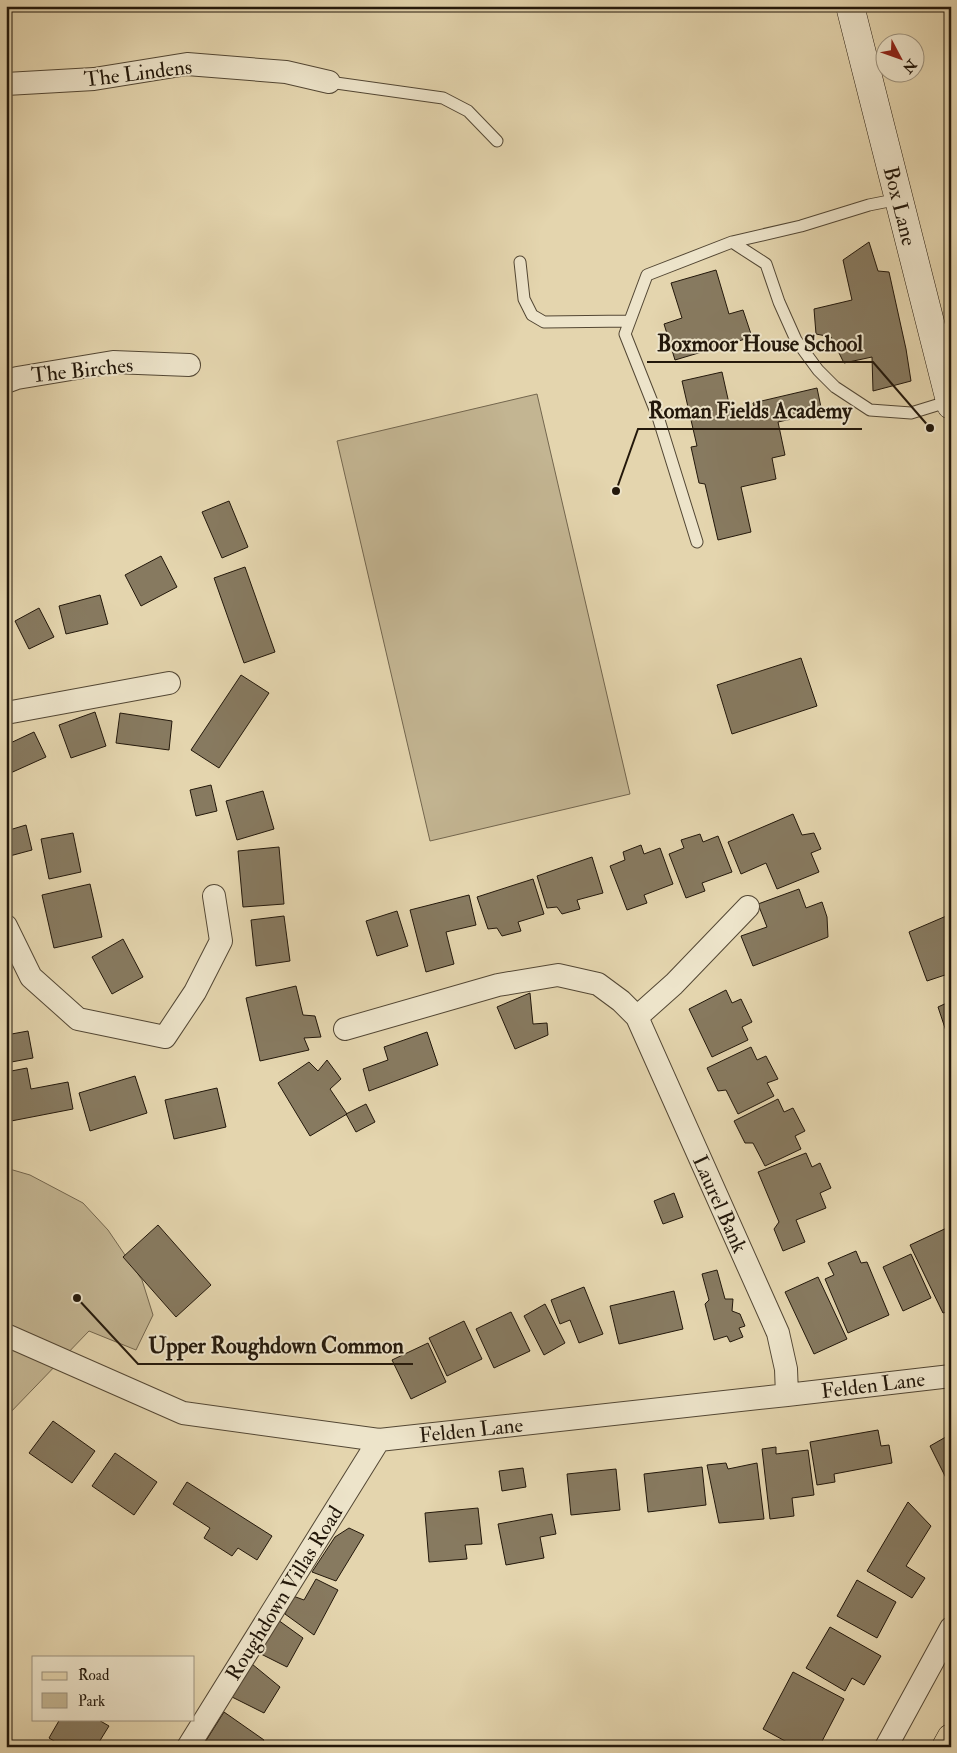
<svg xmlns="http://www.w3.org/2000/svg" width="957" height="1753" font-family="'IM FELL Double Pica',serif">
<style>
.green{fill:#c3b592;stroke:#73664e}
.building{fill:#877a60;stroke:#23180b}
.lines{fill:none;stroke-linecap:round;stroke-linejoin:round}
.service-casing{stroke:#534734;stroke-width:13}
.minor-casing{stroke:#534734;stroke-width:24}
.secondary-casing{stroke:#23180b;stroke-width:29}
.primary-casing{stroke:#23180b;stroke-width:29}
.service{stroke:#ede4ca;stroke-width:11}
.minor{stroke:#ede4ca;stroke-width:22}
.secondary{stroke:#ede4ca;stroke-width:28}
.primary{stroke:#e4d5ae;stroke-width:28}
.labels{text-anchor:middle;stroke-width:4;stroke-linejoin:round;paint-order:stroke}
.street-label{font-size:21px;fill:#23180b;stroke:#ede4ca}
.leader{fill:none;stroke:#23180b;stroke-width:2}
.callout-dot{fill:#23180b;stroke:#ede4ca;stroke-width:2}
.callout-label{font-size:22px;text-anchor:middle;font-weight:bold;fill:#23180b;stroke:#ede4ca;stroke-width:4;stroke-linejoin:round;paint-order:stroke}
</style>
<rect width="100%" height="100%" fill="#e4d5ae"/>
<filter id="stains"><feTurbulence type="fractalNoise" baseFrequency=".004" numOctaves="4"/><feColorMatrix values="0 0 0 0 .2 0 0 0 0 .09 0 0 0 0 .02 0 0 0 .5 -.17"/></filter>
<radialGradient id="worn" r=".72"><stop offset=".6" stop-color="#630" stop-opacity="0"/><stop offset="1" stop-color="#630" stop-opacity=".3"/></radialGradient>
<path class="green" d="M537,394l93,400 -200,47 -93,-400z
M6,1168l24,7 53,28 25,27 34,50 11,35 -17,35 -47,-19 -83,86z"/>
<path class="building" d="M869,242l9,29 11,1 17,77 5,32 -38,10 -1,-34 -28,6 -13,-26 -15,-3 -2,-25 38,-9 -9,-40z
M716,270l13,44 14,-4 9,27 -77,23 -11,-36 18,-6 -11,-35z
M722,372l10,45 23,-5 -2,-9 64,-15 5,24 -44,10 7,33 -13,3 4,21 -35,8 10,45 -33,8 -13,-56 -6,-1 -8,-36 6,-1 -15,-65z
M229,501l19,46 -26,11 -20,-46z
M161,556l16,31 -36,19 -16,-31z
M245,567l30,85 -31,11 -30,-85z
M100,595l8,29 -42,10 -7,-28z
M39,608l15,29 -25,12 -14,-28z
M801,658l16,48 -85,28 -15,-49z
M241,675l28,18 -50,75 -28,-18z
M95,712l11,34 -35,12 -12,-33z
M120,713l52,8 -3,29 -53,-7z
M34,732l12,25 -40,18v-30z
M211,785l6,26 -21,5 -6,-26z
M263,791l11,38 -37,11 -11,-39z
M793,814l9,21 12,-2 7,16 -10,4 8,19 -42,17 -11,-26 -25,11 -13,-32z
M26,825l6,25 -26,7v-26z
M73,833l8,39 -32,7 -8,-40z
M700,834l3,8 15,-6 14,36 -30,11 3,8 -19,7 -17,-44 15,-6 -3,-8z
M641,845l3,9 16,-6 13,36 -29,11 3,8 -20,7 -17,-44 15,-6 -2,-8z
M279,847l5,57 -41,3 -5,-56z
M592,857l11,36 -26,7 3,9 -18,5 -5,-7 -10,1 -10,-32z
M533,879l11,35 -26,8 3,9 -19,5 -5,-8 -9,1 -11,-32z
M90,884l12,53 -48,11 -12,-53z
M799,889l7,19 16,-6 5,15 1,20 -75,29 -12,-30 26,-9 -9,-23z
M469,895l7,30 -30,7 8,32 -28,8 -16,-62z
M397,911l11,35 -31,10 -11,-35z
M951,914v59l-24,8 -18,-49z
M284,916l6,45 -34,5 -5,-46z
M123,939l20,38 -31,17 -20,-37z
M296,986l7,29 12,1 6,21 -17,1 5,12 -49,11 -14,-63z
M726,990l6,13 9,-4 11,23 -10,5 6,13 -36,17 -23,-48z
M530,993l3,31 14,-1 1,12 -33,14 -18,-42z
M951,1001v45l-13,-39z
M28,1031l5,27 -27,5v-28z
M427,1032l11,33 -69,26 -6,-22 25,-9 -4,-13z
M751,1047l6,13 9,-4 12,23 -11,4 7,13 -36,18 -12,-24 -8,1 -11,-23z
M327,1060l14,19 -11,10 17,25 -37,22 -32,-53 31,-21 9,9z
M27,1068l4,21 37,-7 5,27 -67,13v-50z
M135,1076l12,37 -57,18 -11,-38z
M217,1088l9,39 -52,12 -9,-39z
M778,1099l6,13 9,-4 12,23 -10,5 6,13 -36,17 -12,-23h-8l-11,-22z
M366,1104l9,18 -19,10 -10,-18z
M806,1153l6,14 8,-4 11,25 -11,5 6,15 -30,12 9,22 -22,9 -9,-22 5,-7 -21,-50z
M674,1193l9,24 -20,7 -9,-23z
M158,1225l53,60 -35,32 -53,-60z
M951,1226v85l-8,2 -33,-68z
M856,1251l5,12 6,-1 22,53 -41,18 -23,-54 9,-4 -6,-12z
M911,1254l20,44 -28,13 -20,-44z
M717,1270l8,29h8l-1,12 8,3 5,12 -6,2 4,9 -13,5 -3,-6 -13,4 -9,-36 4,-4 -7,-26z
M818,1277l29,62 -33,15 -29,-62z
M584,1287l19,47 -24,9 -9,-23 -10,4 -9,-24z
M674,1291l9,38 -64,15 -9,-38z
M545,1304l20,39 -21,12 -20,-39z
M511,1312l19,39 -36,17 -18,-39z
M464,1321l18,38 -35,17 -18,-38z
M428,1343l18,39 -35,17 -19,-39z
M53,1421l42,30 -23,32 -43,-30z
M878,1430l3,16 8,-1 3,18 -58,11 1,8 -18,3 -7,-43z
M951,1434v47l-3,1 -18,-36z
M776,1447v7l32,-4 6,45 -22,3 2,18 -24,3 -8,-70z
M115,1453l42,29 -23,33 -42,-29z
M726,1463l2,6 29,-6 7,56 -45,4 -12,-58z
M702,1467l4,38 -58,7 -4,-38z
M523,1468l3,19 -24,4 -3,-20z
M616,1469l4,41 -49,5 -4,-41z
M187,1482l85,54 -15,24 -19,-12 -6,8 -28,-18 6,-10 -37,-24z
M908,1502l23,24 -25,40 19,12 -13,20 -45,-27z
M478,1508l4,36 -17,1 2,14 -38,3 -4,-49z
M552,1514l4,20 -16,3 4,21 -38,7 -8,-41z
M349,1528l15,7 -28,46 -24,-9 23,-35z
M316,1579l22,11 -24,45 -29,-21 8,-18 11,4z
M857,1580l39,22 -19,36 -40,-22z
M278,1620l25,18 -16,29 -30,-15z
M830,1627l51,29 -17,29 -12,-7 -7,13 -39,-23z
M252,1664l28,23 -16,26 -36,-18z
M793,1672l51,27 -25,48h-23l-33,-18z
M224,1712l40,28 -5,7h-57z
M60,1719h37l12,7 -13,21h-32l-15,-9z"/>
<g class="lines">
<g class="service-casing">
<path id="service" d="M329,82l114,16 25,13 29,30
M732,242l34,22 13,38 17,38 22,30 17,17 35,23 41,3 39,-12
M520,262l4,37 8,16 12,7 86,-1
M697,542l-39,-125 -33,-83 22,-59 85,-33 69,-16 68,-21 30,-6"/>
</g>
<g class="minor-casing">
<path id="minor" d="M6,84l88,-5 93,-15 99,8 43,10
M6,382l11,-4 96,-16 76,3
M6,713l163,-30
M6,926l25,51 47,42 87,18 30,-45 26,-51 -7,-45
M637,1017l37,-33 74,-77
M345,1029l153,-44 60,-10 40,9 23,17 16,16 141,316 8,36 1,26
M6,1335l177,78 196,27 408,-45 164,-19
M188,1747l191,-307
M886,1747l65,-119"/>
</g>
<g class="secondary-casing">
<path id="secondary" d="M850,6l101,399"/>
</g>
<g class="primary-casing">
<path id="primary" d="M946,1747l5,-9"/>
</g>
<use href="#service" class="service"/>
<use href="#minor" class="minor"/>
<use href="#secondary" class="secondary"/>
<use href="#primary" class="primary"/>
</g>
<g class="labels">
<g class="street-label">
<text transform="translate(138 73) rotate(-7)" y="7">The Lindens</text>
<text transform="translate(900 206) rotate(76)" y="7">Box Lane</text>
<text transform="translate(82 370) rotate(-6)" y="7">The Birches</text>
<text transform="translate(720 1204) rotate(66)" y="7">Laurel Bank</text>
<text transform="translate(873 1385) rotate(-7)" y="7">Felden Lane</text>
<text transform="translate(471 1430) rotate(-6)" y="7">Felden Lane</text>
<text transform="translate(284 1593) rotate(-58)" y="7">Roughdown Villas Road</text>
</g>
</g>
<path class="leader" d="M930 428L873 362H647M616 491L638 429H862M77 1298L138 1364H413"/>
<g class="callout-dot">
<circle cx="930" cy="428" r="5"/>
<circle cx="616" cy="491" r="5"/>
<circle cx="77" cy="1298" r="5"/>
</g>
<g class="callout-label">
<text x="760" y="351">Boxmoor House School</text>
<text x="750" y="418">Roman Fields Academy</text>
<text x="276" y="1353">Upper Roughdown Common</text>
</g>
<rect width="957" height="1753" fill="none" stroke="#e4d5ae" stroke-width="25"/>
<rect x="8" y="8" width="942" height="1738" fill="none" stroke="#23180b" stroke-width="2.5"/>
<rect x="12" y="12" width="932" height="1728" fill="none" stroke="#23180b"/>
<rect x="32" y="1656" width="162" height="65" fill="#ede4ca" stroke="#9c927e"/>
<rect x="42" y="1672" width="25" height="8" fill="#e4d5ae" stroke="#9c927e"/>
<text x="78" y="1680" font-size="15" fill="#23180b">Road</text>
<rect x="42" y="1693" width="25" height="15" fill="#c3b592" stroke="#9c927e"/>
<text x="78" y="1706" font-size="15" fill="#23180b">Park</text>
<g transform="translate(900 58) rotate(131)"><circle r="24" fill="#ede4ca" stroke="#9c927e"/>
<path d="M0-4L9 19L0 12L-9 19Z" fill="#8f2418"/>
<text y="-8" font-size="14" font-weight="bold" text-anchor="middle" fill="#23180b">N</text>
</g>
<rect width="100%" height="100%" filter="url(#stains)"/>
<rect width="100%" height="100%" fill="url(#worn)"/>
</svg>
